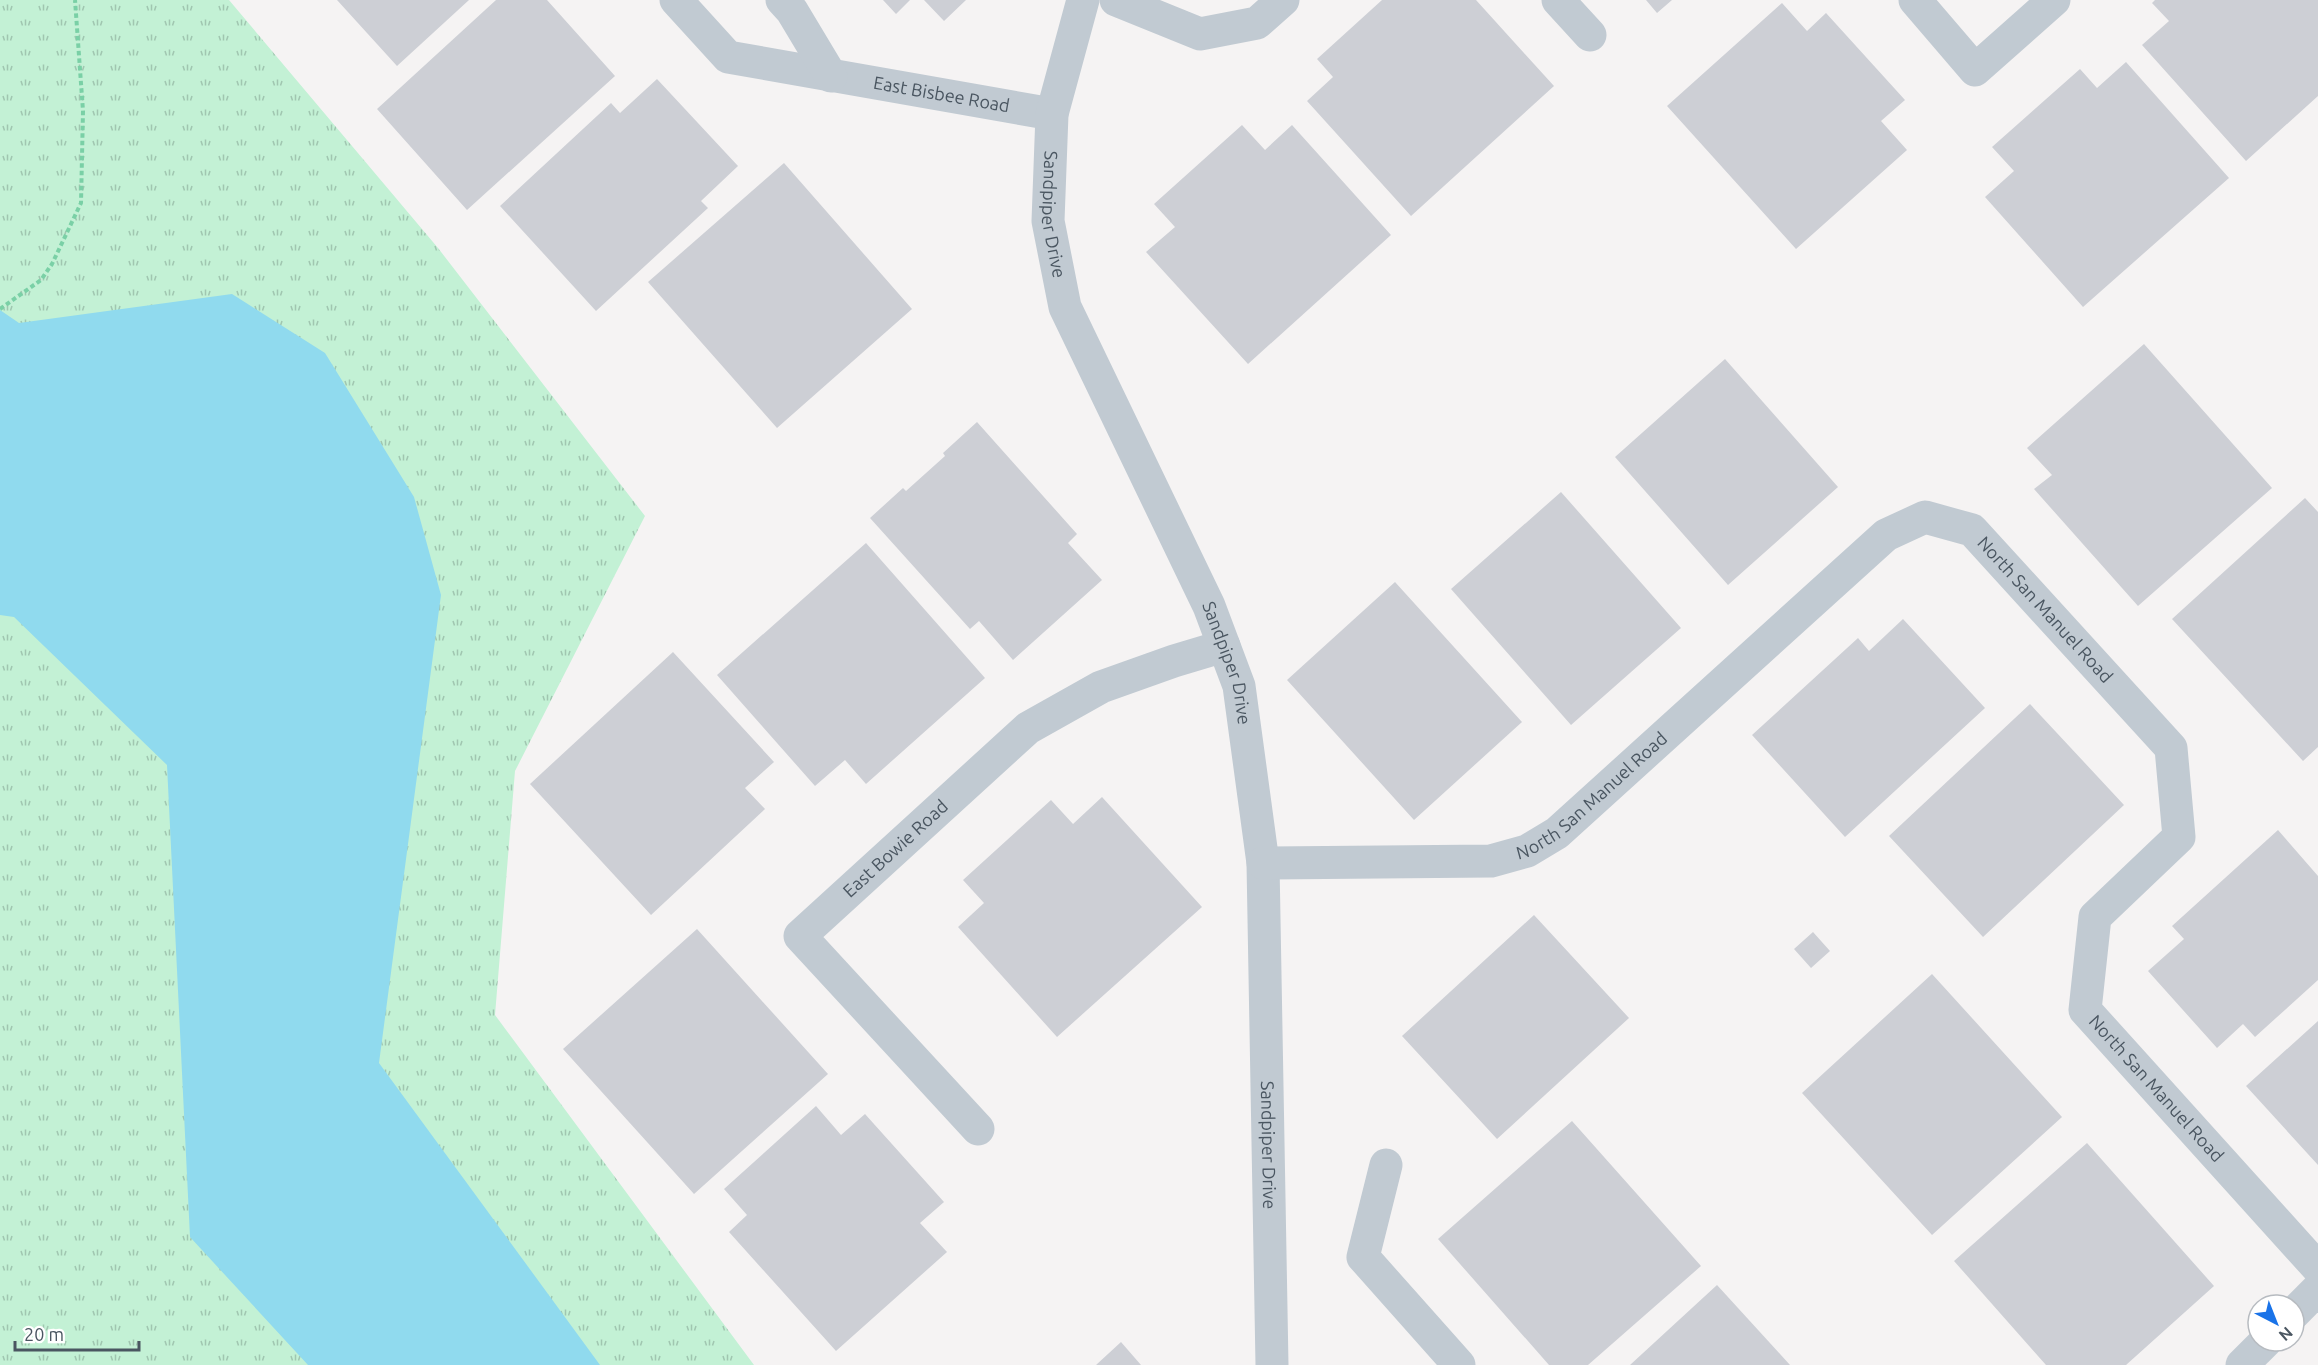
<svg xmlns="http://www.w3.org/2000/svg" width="2318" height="1365" font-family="Ubuntu,sans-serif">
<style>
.grass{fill:url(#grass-tufts)}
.water{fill:#90daee}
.building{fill:#cdcfd5}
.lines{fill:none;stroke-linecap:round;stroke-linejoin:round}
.path{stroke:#7ad0a6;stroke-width:4;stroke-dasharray:4.5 3;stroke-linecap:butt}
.street{stroke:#c1cad2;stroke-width:33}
.labels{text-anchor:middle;stroke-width:6;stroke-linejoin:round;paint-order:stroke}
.street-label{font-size:18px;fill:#4a5661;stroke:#fff}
</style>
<defs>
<pattern id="grass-tufts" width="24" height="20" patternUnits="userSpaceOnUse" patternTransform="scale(1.5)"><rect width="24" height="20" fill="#c3f1d5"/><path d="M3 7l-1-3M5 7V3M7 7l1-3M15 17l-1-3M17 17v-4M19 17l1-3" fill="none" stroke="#a0c6b0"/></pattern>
</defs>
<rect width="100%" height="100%" fill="#f5f3f3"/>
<path class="grass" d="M0,0h229l209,248 207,268 -130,255 -20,244 259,350h-754z"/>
<path class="water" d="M232,294l93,59 89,144 27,98 -62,468 221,302h-292l-118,-128 -23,-472 -153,-148 -14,-2v-305l19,13z"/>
<path class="building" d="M337,0h132l-72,66z
M496,0h51l68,76 -148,134 -90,-101z
M883,0h27l-14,14z
M924,0h42l-22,21z
M1382,0h94l78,86 -143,130 -104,-115 26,-24 -16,-18z
M1646,0h26l-15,13z
M2155,0h163v96l-72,65 -104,-116 27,-24 -17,-18z
M1782,3l25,28 19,-18 79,87 -24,21 26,29 -111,99 -129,-143z
M2126,62l103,116 -146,129 -98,-110 29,-26 -22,-24 88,-78 17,19z
M657,79l81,87 -37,35 7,7 -112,103 -96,-105 111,-103 9,10z
M1242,125l23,25 27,-25 99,110 -143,129 -102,-112 29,-25 -21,-23z
M784,163l128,146 -135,119 -129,-146z
M2144,344l128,144 -134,118 -104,-117 18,-14 -25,-27z
M1725,359l113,128 -110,98 -113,-128z
M977,422l100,112 -9,9 34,37 -89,80 -34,-39 -9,8 -100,-111 33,-30 3,3 39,-35 -2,-3z
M1561,492l120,136 -110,97 -120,-136z
M2305,498l13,14v235l-15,14 -131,-142z
M866,543l119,135 -119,106 -21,-24 -30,26 -98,-111z
M1395,582l127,140 -108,98 -127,-140z
M1903,619l82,89 -140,129 -93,-102 106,-97 11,13z
M673,652l101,110 -29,26 20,21 -114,106 -121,-131z
M2030,704l94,101 -141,132 -94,-101z
M1102,797l100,110 -145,130 -99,-110 26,-24 -21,-23 88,-80 22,24z
M2278,830l40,46v104l-63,57 -12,-13 -26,24 -69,-77 36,-32 -12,-13z
M1534,915l95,103 -132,121 -95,-103z
M697,929l131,145 -134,120 -131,-145z
M1813,932l17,19 -19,17 -17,-19z
M1932,974l130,143 -130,118 -130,-142z
M2318,1021v144l-72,-79z
M816,1106l25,29 24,-21 79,88 -24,21 27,29 -111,99 -107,-119 18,-17 -23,-26z
M1572,1121l129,145 -113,99h-39l-111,-126z
M2087,1143l127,143 -88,79h-80l-92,-104z
M1717,1285l73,80h-160z
M1121,1342l20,23h-45z"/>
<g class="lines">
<path class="path" d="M0,309l41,-29 11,-16 29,-61 2,-92 -8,-111"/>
<g class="street">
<path id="s1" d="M676,0l52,57 324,57"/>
<path d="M782,0l10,11 39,65"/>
<path id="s2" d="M1083,0l-31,114 -4,107 17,86 144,299 30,80 24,177 9,502"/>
<path d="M1116,0l84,34 57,-11 26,-23"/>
<path d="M1558,0l32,35"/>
<path d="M1915,0l60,70 79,-70"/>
<path id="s3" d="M1263,863l228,-2 36,-10 30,-18 329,-298 39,-18 47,13 199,218 8,89 -84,80 -10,93 233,258"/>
<path id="s4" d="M978,1129l-178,-193 228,-208 73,-41 73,-26 50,-15"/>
<path d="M1386,1165l-23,92 96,108"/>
<path d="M2294,1313l24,-24"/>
<path d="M2242,1365l24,-24"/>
</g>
</g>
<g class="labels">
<g class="street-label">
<text dy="6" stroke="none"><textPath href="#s1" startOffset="294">East Bisbee Road</textPath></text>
<text dy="6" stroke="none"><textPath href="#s2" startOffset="219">Sandpiper Drive</textPath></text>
<text dy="6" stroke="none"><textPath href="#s3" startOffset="944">North San Manuel Road</textPath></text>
<text dy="6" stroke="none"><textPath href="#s2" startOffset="705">Sandpiper Drive</textPath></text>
<text dy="6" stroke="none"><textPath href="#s3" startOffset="350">North San Manuel Road</textPath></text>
<text dy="6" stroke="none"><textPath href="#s4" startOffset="392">East Bowie Road</textPath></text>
<text dy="6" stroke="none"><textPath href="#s3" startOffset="1536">North San Manuel Road</textPath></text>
<text dy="6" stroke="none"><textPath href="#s2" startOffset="1191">Sandpiper Drive</textPath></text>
</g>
</g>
<g transform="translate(2276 1323) rotate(138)"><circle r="28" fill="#ffffff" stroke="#b7bbc0" stroke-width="1.5"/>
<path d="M0-4.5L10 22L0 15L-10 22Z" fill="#1a73e8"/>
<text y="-9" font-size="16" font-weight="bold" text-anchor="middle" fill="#4a5661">N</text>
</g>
<path d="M15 1341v9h124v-9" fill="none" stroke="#4a5661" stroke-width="3"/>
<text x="24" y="1341" font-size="18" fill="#4a5661" stroke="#ffffff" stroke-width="4.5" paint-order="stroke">20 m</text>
</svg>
